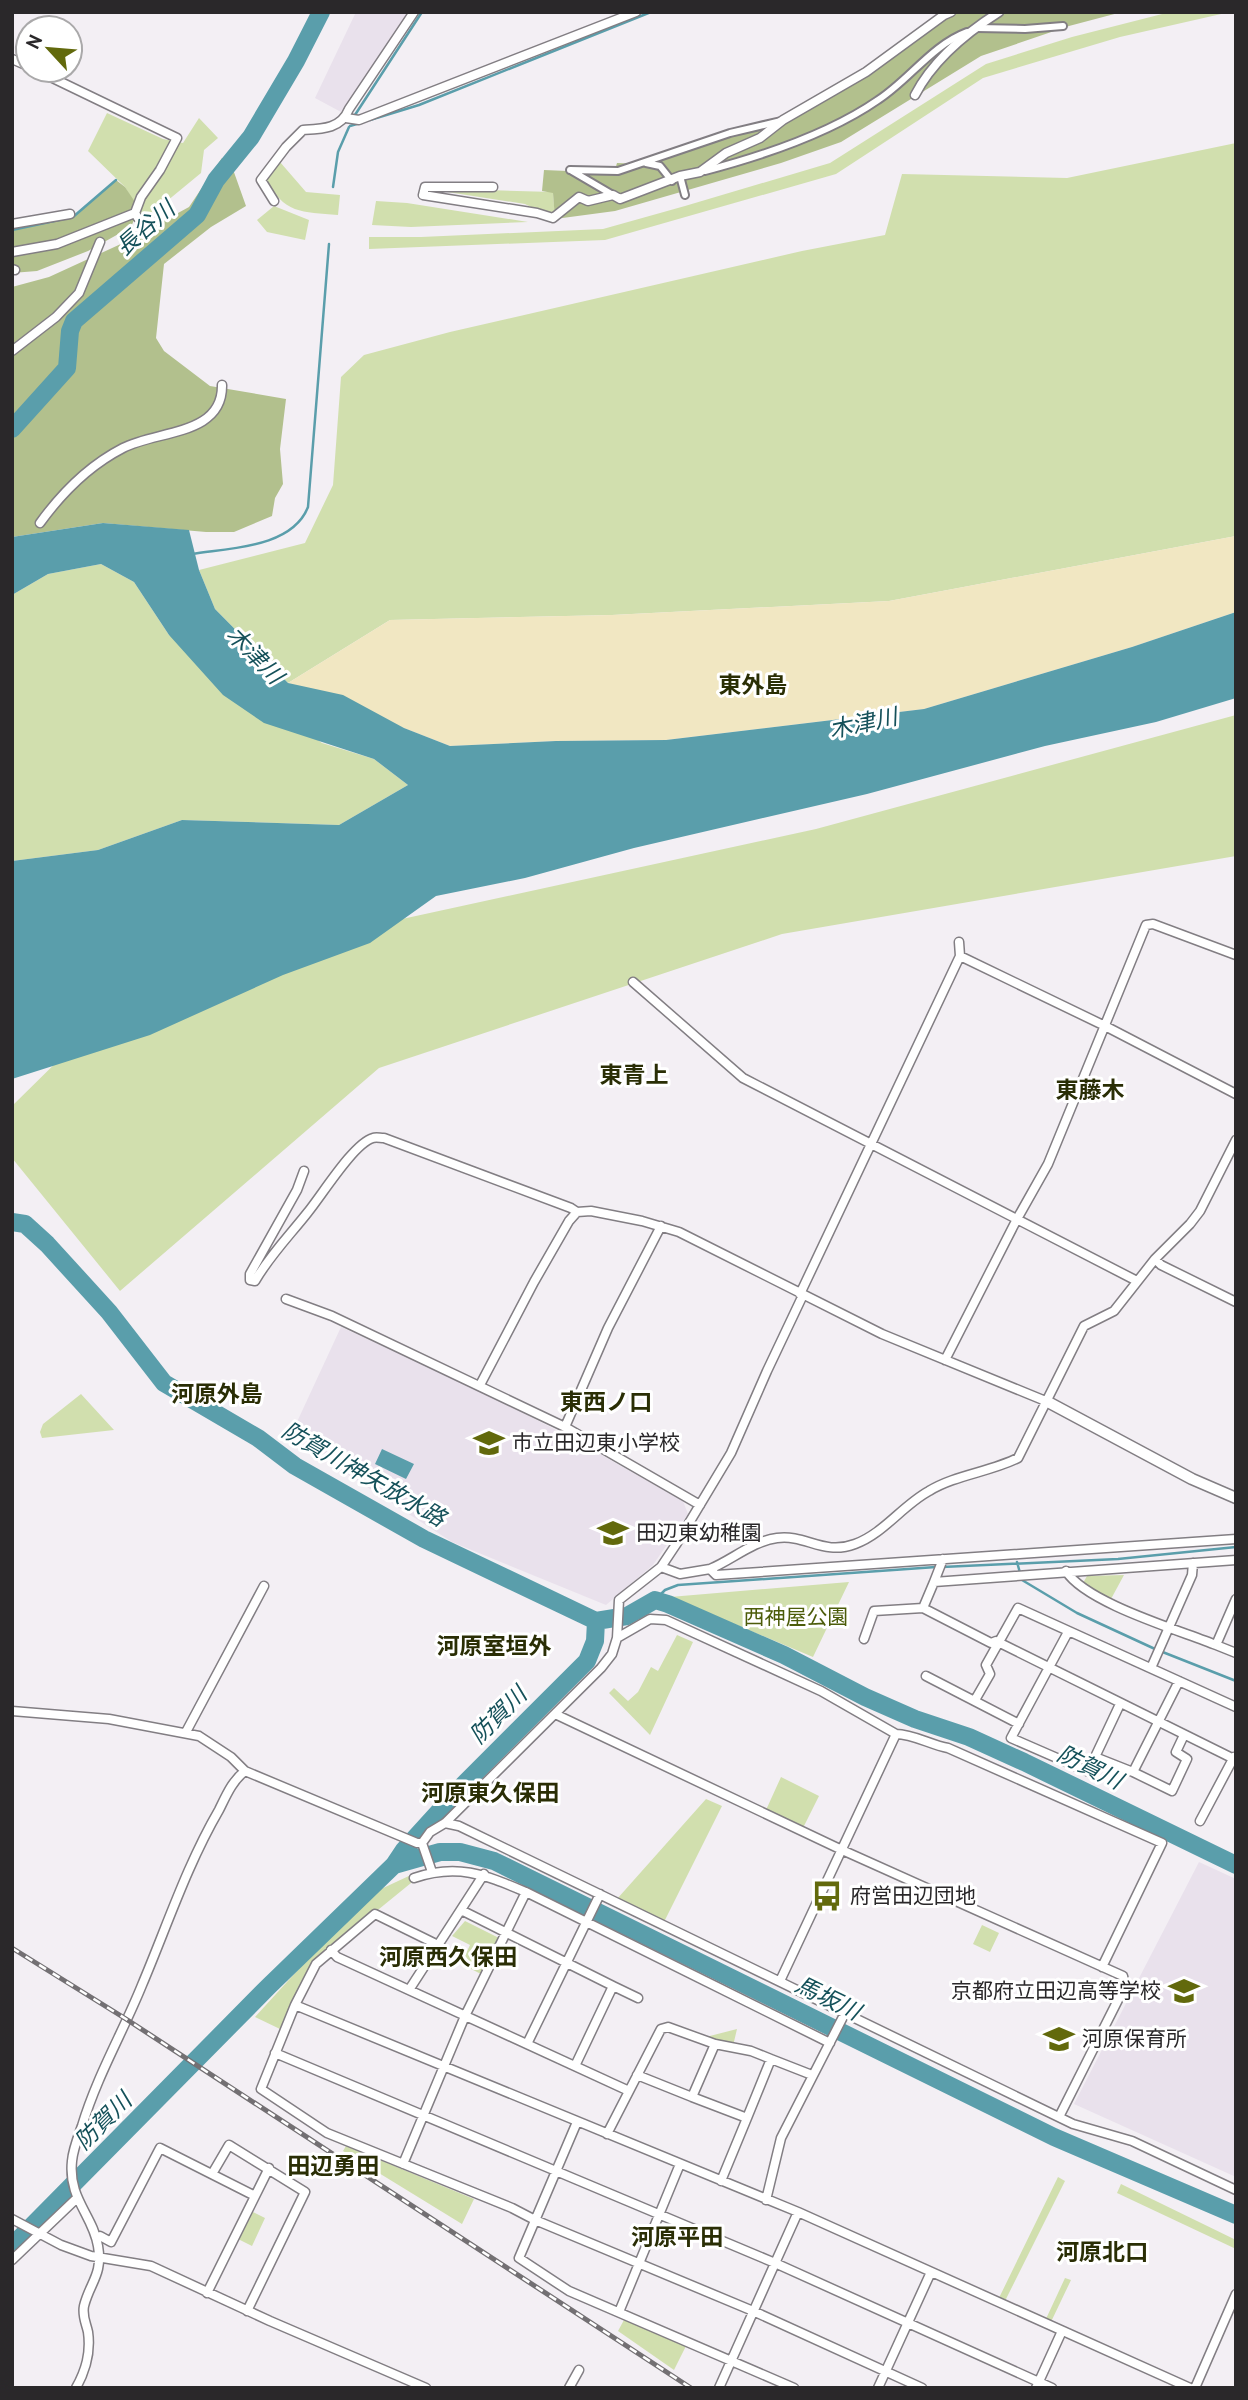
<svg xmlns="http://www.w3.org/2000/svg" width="1248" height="2400" font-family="'PT Sans','Noto Sans JP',sans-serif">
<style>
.built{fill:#e9e1ec}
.green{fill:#d1dfae}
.forest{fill:#b2c08d}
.sand{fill:#f1e7c2}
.water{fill:#5a9eab}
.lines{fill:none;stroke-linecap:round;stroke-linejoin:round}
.stream{stroke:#5a9eab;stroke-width:2.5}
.river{stroke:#5a9eab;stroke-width:18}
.pedestrian-casing{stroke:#827e83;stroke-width:10}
.minor-casing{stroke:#827e83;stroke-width:11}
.tertiary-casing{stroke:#827e83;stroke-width:13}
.pedestrian{stroke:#fff;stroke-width:6}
.minor{stroke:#fff;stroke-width:8}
.tertiary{stroke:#fff;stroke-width:10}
.rail-casing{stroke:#737073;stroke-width:5}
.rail{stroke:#fff;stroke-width:2.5;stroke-dasharray:8;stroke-linecap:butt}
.labels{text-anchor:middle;stroke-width:6;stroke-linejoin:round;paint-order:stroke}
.poi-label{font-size:21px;fill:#2a282a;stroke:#fff;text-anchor:start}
.park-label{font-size:21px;fill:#4c5c0a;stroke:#fff}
.water-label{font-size:23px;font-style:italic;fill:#15515a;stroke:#fff}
.neighbourhood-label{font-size:23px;font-weight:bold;fill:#2a2e05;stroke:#fff}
</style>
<rect width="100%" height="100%" fill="#f3eff4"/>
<path class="built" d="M356,12h55l-70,100 -26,-14z
M341,1327l133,61 92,47 117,66 5,13 -35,51 -47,40 -154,-63 -162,-105z
M1199,1862l37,17v298l-162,-73z"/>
<path class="green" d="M1170,12h60l-110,25 -137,41 -147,96 -231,66 -236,9v-12h52l182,-8 82,-23 145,-43 156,-99 86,-27z
M107,113l56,26 20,4 16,-25 19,20 -14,12 -3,23 -57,47 -19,-33 -37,-36z
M1236,143v393l-347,65 -277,14 -222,5 -102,63 -73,-74 -16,-39 106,-27 28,-58 8,-108 23,-22 86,-23 352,-81 83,-16 17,-61 165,4z
M280,162l26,30 34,3 -2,20c-36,-3 -55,-1 -72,-37z
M422,188l131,4 2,27 -30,-15z
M376,201l31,2 121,19 -117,5 -39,-2z
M274,206l35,14 -4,20 -38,-8 -10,-12z
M101,564l33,18 35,53 153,108 52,16 34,26 -69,40 -157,-5 -84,30 -86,11v-266l36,-21z
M1236,715v141l-454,78 -403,134 -259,223 -108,-133v-52l133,-131 671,-146z
M81,1394l33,36 -72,8 -2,-6 3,-8z
M1124,1575l-13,24 -28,-16 4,-7z
M849,1582l-36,75 -143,-60z
M677,1635l16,7 -43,93 -41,-42 5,-5 14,13 10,-9 13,-25 7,4z
M781,1777l38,19 -16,32 -37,-18z
M706,1799l16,7 -58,116 -47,-23z
M411,1875v8l-97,79 -34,67 -25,-12 52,-57 74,-71z
M465,1921l36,18 -18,36 -22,-11 9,-19 -18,-9z
M982,1925l17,8 -9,19 -17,-8z
M737,2029l-4,17 -31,-8z
M346,2146l128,53 -12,25 -119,-73z
M1058,2177l7,4 -61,122 -6,-3z
M1121,2184l115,56v9l-119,-56z
M251,2211l14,7 -13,28 -14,-7z
M1065,2278l6,2 -21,44 -5,-3z
M624,2320l62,26 -12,24 -56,-39z"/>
<path class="forest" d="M962,12h160l-53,14 -88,30 -140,86 -60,21 -166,48 -60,8 -2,-26 -11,-2 2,-21 70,3 3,-10 27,1 86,-29 52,-12 162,-105z
M222,158l8,3 16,45 -35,21 -47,37 -8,74 8,13 46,35 76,13 -6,50 3,35 -8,14 -3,18 -38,16h-28l-103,-9 -91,14v-250l37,-10 74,-34 66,-36z
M116,180l9,7 14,21 -8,19 -43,24 -51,20 -25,2v-43l61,-13z"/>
<path class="sand" d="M1236,536v76l-104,35 -208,62 -258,31 -110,1 -106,5 -162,-63 102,-63 222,-5 277,-14z"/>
<path class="water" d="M103,523l86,7 10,40 16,39 73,74 55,12 61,33 46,18 106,-5 110,-1 258,-31 208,-62 104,-35v86l-80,24 -111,24 -178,48 -233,54 -109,30 -89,18 -66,47 -87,32 -133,60 -138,44v-218l86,-11 84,-30 157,5 69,-40 -34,-26 -110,-36 -41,-28 -54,-60 -35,-53 -33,-18 -53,10 -36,21v-58z
M382,1449l32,15 -8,15 -31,-15z"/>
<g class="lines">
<path class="stream" d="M353,118l69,-106
M370,120l49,-15 232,-93
M350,126l10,-3
M333,187l5,-35 11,-25
M12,230l61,-13 43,-37
M192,554c37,-6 100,-6 116,-47l21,-263
M1017,1562l5,18 55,33 78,36 81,32
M942,1567l176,-8 118,-12
M655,1600l10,-10 13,-5 258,-18"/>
<path class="river" d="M12,429l55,-61 3,-37 4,-10 123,-106 19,-35 35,-43 45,-76 25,-49
M12,1222l13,2 22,20 62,68 55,71 94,55 37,28 129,73 172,82
M596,1621l31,-5 28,-16 13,4 116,51 81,42 50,22 54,18 55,25 212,103
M394,1865l46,-13h20l34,9 560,276 182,78
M12,2246l257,-260 125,-121 10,-15 61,-67 122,-122 8,-20 1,-20"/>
<g class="pedestrian-casing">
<path id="pedestrian" d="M977,28l48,1 38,-3
M646,163l14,3 12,15
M570,170l48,1 112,-38 51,-12
M572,171l41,24
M705,171c57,-15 124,-37 173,-71 31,-20 54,-55 89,-68
M680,176l5,19"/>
</g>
<g class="minor-casing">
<path id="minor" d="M12,59l16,7
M36,70l141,68 -17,32 -19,27 -6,16 3,5
M915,95c18,-35 51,-62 84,-83
M346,118l13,2 277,-108
M493,187h-68l-2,8 114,18 16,5 26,-21 9,4 25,-6 7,4 60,-23 20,-4 26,-19 34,-15 23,-18 83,-48 78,-57 7,-3
M274,201l-13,-21 25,-33 17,-17c19,-1 38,-1 46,-21l65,-97
M12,224l58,-10
M12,252l45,-8 78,-31
M12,269l3,1
M12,351l44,-34 23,-24 21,-51
M40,523c21,-29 50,-58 83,-75 34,-18 100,-12 99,-63
M960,956l145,70 131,68
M633,982l110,96 394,203
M304,1171l-7,19 -47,84v6l5,1c15,-26 35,-46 53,-69 14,-17 46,-69 65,-74 3,-1 7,0 11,0l187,70 6,4
M1155,1259l6,6 75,37
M800,1294l160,-338 -1,-14
M803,1295l-36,76 -36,82 -54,90 -16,24 -42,33 -2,38 33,-19 16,1 155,71 75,43c17,0 35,11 52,14l214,95 -60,124
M286,1299l46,17 233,111 135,78
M945,1360l72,-141 31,-55 98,-239 7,-1 83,31
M480,1385l54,-103 35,-61 8,-9 14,-1 51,10 37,11 203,102 166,68
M565,1427l43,-99 53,-102
M661,1567l19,7 30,-5 6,6 520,-36
M710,1569c22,-9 43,-28 67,-31 29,-4 46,18 78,6 28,-10 48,-39 74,-53 26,-16 61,-19 89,-33l66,-132 30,-15 41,-52 35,-35 10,-13 36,-71
M1066,1571c20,32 113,59 150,74l20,-46
M934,1582l9,-23
M923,1608l11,-26 302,-22
M1068,1632l-57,106 78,34 6,-15
M864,1639l10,-28 49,-3 68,35 5,-2 240,119
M1216,1645l20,8
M1151,1668l41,-93 1,-12
M926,1676l93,48
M975,1700l15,-26 -4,-9 32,-57 218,99
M1120,1704l-25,53 38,15 46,-91
M12,1711l97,8 90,17 32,21 14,14 172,72h5
M555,1714l287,136 281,126 2,10 -66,131
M186,1732l78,-146
M1133,1772l39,19 15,-32 -11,-7 8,-17
M1200,1821l34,-64
M445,1823l14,3 614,298 59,17 104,49
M422,1843l8,-11 15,-9 156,-155 11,-14 5,-16
M422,1843l10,29
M414,1878c44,-15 71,-3 112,14l304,151
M463,1911l150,75
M438,1945l-63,-31 -59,50 -21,41 -34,84 66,44 185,75 23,12 218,91 169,77
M331,1950l6,7 292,134
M780,1981l116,-247
M409,1990l75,-116
M295,2005l503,207 392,176
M527,2044l73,-150
M275,2053l500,210 277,125
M575,2066l38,-80 25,12
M637,2075l55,22 23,-53
M692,2097l55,21 -26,63
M747,2118l24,-59 41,16
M577,2122l-58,136 50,33 225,97
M607,2134l54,-105 7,-2 47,17 36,7 20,8
M403,2164l62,-148 61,-124
M212,2174l17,-29 76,47 -58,119
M766,2200l15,-62 64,-125
M12,2219l49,26 30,11 60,10 119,55 156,67
M96,2238l4,-2 11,6 49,-94 95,48
M12,2260l65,-62
M207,2293l62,-125
M619,2312l61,-148
M76,2388c10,-18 15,-35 12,-56 -2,-9 -6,-16 -4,-26 6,-24 19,-31 14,-60 -5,-31 -30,-47 -26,-85 1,-12 6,-24 10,-35 15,-50 41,-94 60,-141 25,-59 45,-120 77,-175 7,-14 13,-29 26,-39
M569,2388l10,-18
M719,2388l79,-176
M878,2388l53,-116
M1036,2388l26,-57
M1195,2388l41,-94"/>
</g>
<g class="tertiary-casing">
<path id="tertiary" d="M1048,1402l144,77 44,19"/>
</g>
<use href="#pedestrian" class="pedestrian"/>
<use href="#minor" class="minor"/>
<use href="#tertiary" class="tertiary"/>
<g class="rail-casing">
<path id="rail" d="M12,1948l114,71 565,369"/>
</g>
<use href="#rail" class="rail"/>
</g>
<defs>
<g id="school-bare" transform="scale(2.415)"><path d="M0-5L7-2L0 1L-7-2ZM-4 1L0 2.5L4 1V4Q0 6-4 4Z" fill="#62690c" stroke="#fff" stroke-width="2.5" paint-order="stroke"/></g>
<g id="bus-bare" transform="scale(2.415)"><path d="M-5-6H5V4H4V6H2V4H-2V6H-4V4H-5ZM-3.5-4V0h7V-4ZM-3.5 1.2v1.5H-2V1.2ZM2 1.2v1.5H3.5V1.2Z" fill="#62690c" stroke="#fff" stroke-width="2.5" paint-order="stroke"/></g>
</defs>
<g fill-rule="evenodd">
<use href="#school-bare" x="489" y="1443"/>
<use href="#school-bare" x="613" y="1533"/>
<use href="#bus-bare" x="827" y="1896"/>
<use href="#school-bare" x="1184" y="1991"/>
<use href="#school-bare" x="1059" y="2039"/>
</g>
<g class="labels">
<g class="poi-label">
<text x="512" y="1450">市立田辺東小学校</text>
<text x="636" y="1540">田辺東幼稚園</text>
<text x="850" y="1903">府営田辺団地</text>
<text x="1161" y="1998" text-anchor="end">京都府立田辺高等学校</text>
<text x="1082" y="2046">河原保育所</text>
</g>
<g class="park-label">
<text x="796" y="1624">西神屋公園</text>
</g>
<g class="water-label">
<text transform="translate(145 228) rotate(-41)" y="8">長谷川</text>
<text transform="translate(255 655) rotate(46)" y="8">木津川</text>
<text transform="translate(863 723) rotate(-12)" y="8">木津川</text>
<text transform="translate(364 1474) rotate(30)" y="8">防賀川神矢放水路</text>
<text transform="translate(498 1715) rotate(-45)" y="8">防賀川</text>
<text transform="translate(1090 1767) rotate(26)" y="8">防賀川</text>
<text transform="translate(828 1998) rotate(26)" y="8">馬坂川</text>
<text transform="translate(103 2121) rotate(-45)" y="8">防賀川</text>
</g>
<g class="neighbourhood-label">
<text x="753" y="693">東外島</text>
<text x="634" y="1083">東青上</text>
<text x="1090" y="1098">東藤木</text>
<text x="217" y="1402">河原外島</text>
<text x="606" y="1410">東西ノ口</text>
<text x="494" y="1654">河原室垣外</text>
<text x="490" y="1801">河原東久保田</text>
<text x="448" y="1965">河原西久保田</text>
<text x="333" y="2174">田辺勇田</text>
<text x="677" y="2245">河原平田</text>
<text x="1102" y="2260">河原北口</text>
</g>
</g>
<rect width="1248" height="2400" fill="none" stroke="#2a282a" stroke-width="28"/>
<g transform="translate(49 49) rotate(296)"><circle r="33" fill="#ffffff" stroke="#aaa9aa" stroke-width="2"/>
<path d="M0-5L12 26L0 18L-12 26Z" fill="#62690c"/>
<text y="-10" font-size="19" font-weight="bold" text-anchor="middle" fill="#2a282a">N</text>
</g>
</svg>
